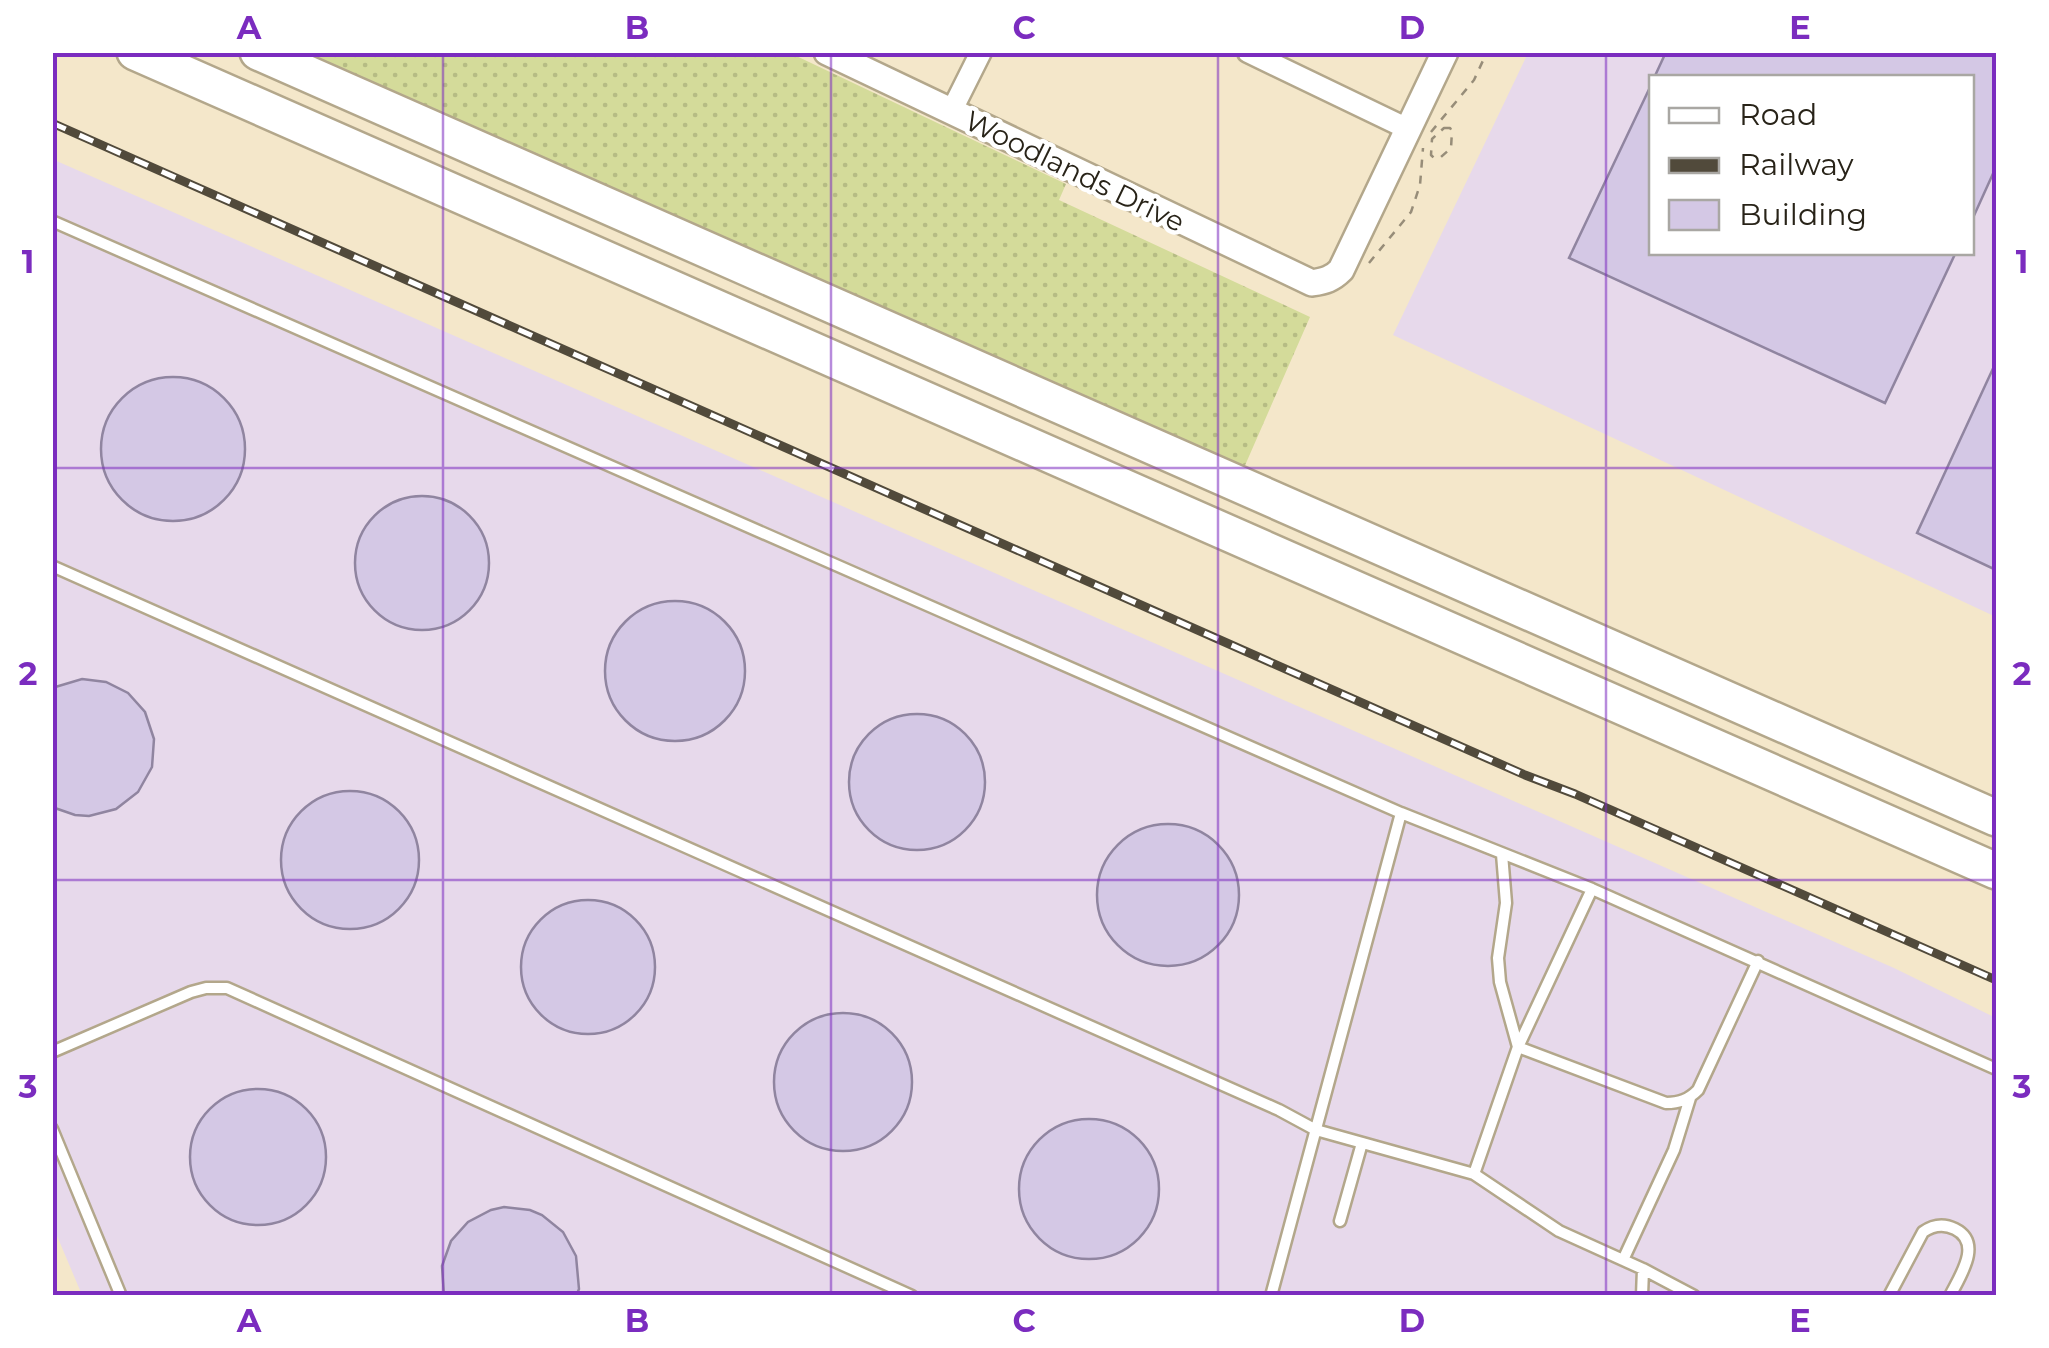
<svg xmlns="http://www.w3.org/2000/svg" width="2049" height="1348" font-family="Montserrat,sans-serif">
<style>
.industrial{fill:#e7d9eb;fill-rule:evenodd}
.grass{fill:url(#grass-dots)}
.building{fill:#d4c8e5;stroke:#9085a0;stroke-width:2.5}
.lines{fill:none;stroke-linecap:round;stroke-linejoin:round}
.service-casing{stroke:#b3a78b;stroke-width:15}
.minor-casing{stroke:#b3a78b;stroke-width:25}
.tertiary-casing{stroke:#b3a78b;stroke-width:30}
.motorway-casing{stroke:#b3a78b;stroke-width:40}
.path{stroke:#978d79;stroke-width:2.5;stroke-dasharray:8 8;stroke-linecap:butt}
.service{stroke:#fff;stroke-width:10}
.minor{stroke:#fff;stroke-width:20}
.tertiary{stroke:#fff;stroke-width:25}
.motorway{stroke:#fff;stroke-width:35}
.rail-casing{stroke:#514a3b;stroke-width:9}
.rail{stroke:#fff;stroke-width:5;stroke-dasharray:15;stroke-linecap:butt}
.grid{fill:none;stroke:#7b2cbf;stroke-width:2.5;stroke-opacity:0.55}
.labels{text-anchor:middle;stroke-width:9;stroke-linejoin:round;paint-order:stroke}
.street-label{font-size:28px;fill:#282318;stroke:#fff}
.neatline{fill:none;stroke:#7b2cbf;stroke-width:4}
.grid-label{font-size:32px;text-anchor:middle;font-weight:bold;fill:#7b2cbf}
</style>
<defs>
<pattern id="grass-dots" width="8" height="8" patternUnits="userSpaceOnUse" patternTransform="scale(2.5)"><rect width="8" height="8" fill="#d4db9a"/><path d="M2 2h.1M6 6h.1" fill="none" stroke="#b6bc84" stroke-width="1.8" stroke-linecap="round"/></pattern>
</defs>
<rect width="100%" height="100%" fill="#f4e7ca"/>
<path class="industrial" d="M1528,53h468v564l-603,-282zM1652,78h320v174h-320z
M52,159l1842,809 102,50v277h-1914l-30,-71z"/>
<path class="grass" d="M299,53h491l276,131 -7,16 251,117 -67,153z"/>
<path class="building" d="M1666,52h330v115l-24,53v-142h-318z
M1652,83v169h304l-71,151 -316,-145z
M1996,362v208l-79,-37z
M101 449a72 72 0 1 1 144 0a72 72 0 1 1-144 0Z
M355 563a67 67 0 1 1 134 0a67 67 0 1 1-134 0Z
M605 671a70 70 0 1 1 140 0a70 70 0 1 1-140 0Z
M82,679l24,3 22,11 17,19 9,27 -2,28 -14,25 -22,17 -27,7 -14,-1 -23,-8v-119z
M849 782a68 68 0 1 1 136 0a68 68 0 1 1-136 0Z
M281 860a69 69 0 1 1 138 0a69 69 0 1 1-138 0Z
M1097 895a71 71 0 1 1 142 0a71 71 0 1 1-142 0Z
M521 967a67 67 0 1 1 134 0a67 67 0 1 1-134 0Z
M774 1082a69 69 0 1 1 138 0a69 69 0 1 1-138 0Z
M190 1157a68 68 0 1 1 136 0a68 68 0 1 1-136 0Z
M1019 1189a70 70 0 1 1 140 0a70 70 0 1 1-140 0Z
M504,1207l26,3 12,5 21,17 13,24 3,33 -3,7h-132l-2,-30 9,-25 17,-19 23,-12z"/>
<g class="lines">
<g class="service-casing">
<path id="service" d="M52,221l1349,592 191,76 404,180
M52,566l1227,544 37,20 158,44 85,57 84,38 51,27
M1502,854l4,49 -8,55 2,24 18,65 148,56c13,0 22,-3 32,-13l60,-129
M52,1052l139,-60 15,-4h21l685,308
M52,1129l69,167
M1474,1174l44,-127 74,-158
M1340,1221l22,-78
M1623,1260l51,-110 16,-52
M1271,1296l130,-483
M1642,1296l1,-27
M1889,1296l34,-64c10,-7 20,-9 32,-3 28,14 5,47 -5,67"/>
</g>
<g class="minor-casing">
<path id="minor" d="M1248,52l160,77
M951,112l30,-60"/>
</g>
<g class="tertiary-casing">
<path id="tertiary" d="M827,52l485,231c13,-2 20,-4 29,-13l104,-218"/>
</g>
<g class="motorway-casing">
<path id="motorway" d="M135,52l1861,819
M258,52l1738,766"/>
</g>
<path class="path" d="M1444,128h6l2,3 -1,17 -10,9 -7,1 -3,-3 1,-16z
M1431,132l43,-52 13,-28
M1369,263l42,-51 9,-27 3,-37"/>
<use href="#service" class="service"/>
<use href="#minor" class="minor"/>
<use href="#tertiary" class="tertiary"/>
<use href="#motorway" class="motorway"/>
<g class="rail-casing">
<path id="rail" d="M52,123l1473,652 50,19 421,186"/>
</g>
<use href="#rail" class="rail"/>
</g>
<path class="grid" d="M443,52v1244M831,52v1244M1218,52v1244M1606,52v1244M52,468h1944M52,880h1944"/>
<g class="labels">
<g class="street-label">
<text transform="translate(1075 171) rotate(26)" y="10">Woodlands Drive</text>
</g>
</g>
<rect width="2049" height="1348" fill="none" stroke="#ffffff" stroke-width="110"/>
<rect x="1649" y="75" width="325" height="180" fill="#ffffff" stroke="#a9a7a3" stroke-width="2.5"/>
<rect x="1669" y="108" width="50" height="15" fill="#ffffff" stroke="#a9a7a3" stroke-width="2.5"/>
<text x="1739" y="125" font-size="30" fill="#282318">Road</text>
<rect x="1669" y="158" width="50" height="15" fill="#514a3b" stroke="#a9a7a3" stroke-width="2.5"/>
<text x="1739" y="175" font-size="30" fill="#282318">Railway</text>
<rect x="1669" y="200" width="50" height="30" fill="#d4c8e5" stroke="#a9a7a3" stroke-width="2.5"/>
<text x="1739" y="225" font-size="30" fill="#282318">Building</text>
<rect x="55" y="55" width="1939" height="1238" class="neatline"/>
<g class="grid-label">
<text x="249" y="39">A</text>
<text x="637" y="39">B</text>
<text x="1024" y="39">C</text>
<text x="1412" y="39">D</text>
<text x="1800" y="39">E</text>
<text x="28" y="273">1</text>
<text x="2022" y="273">1</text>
<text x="28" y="685">2</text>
<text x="2022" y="685">2</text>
<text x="28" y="1098">3</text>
<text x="2022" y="1098">3</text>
<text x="249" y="1332">A</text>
<text x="637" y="1332">B</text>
<text x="1024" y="1332">C</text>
<text x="1412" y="1332">D</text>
<text x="1800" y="1332">E</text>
</g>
</svg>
